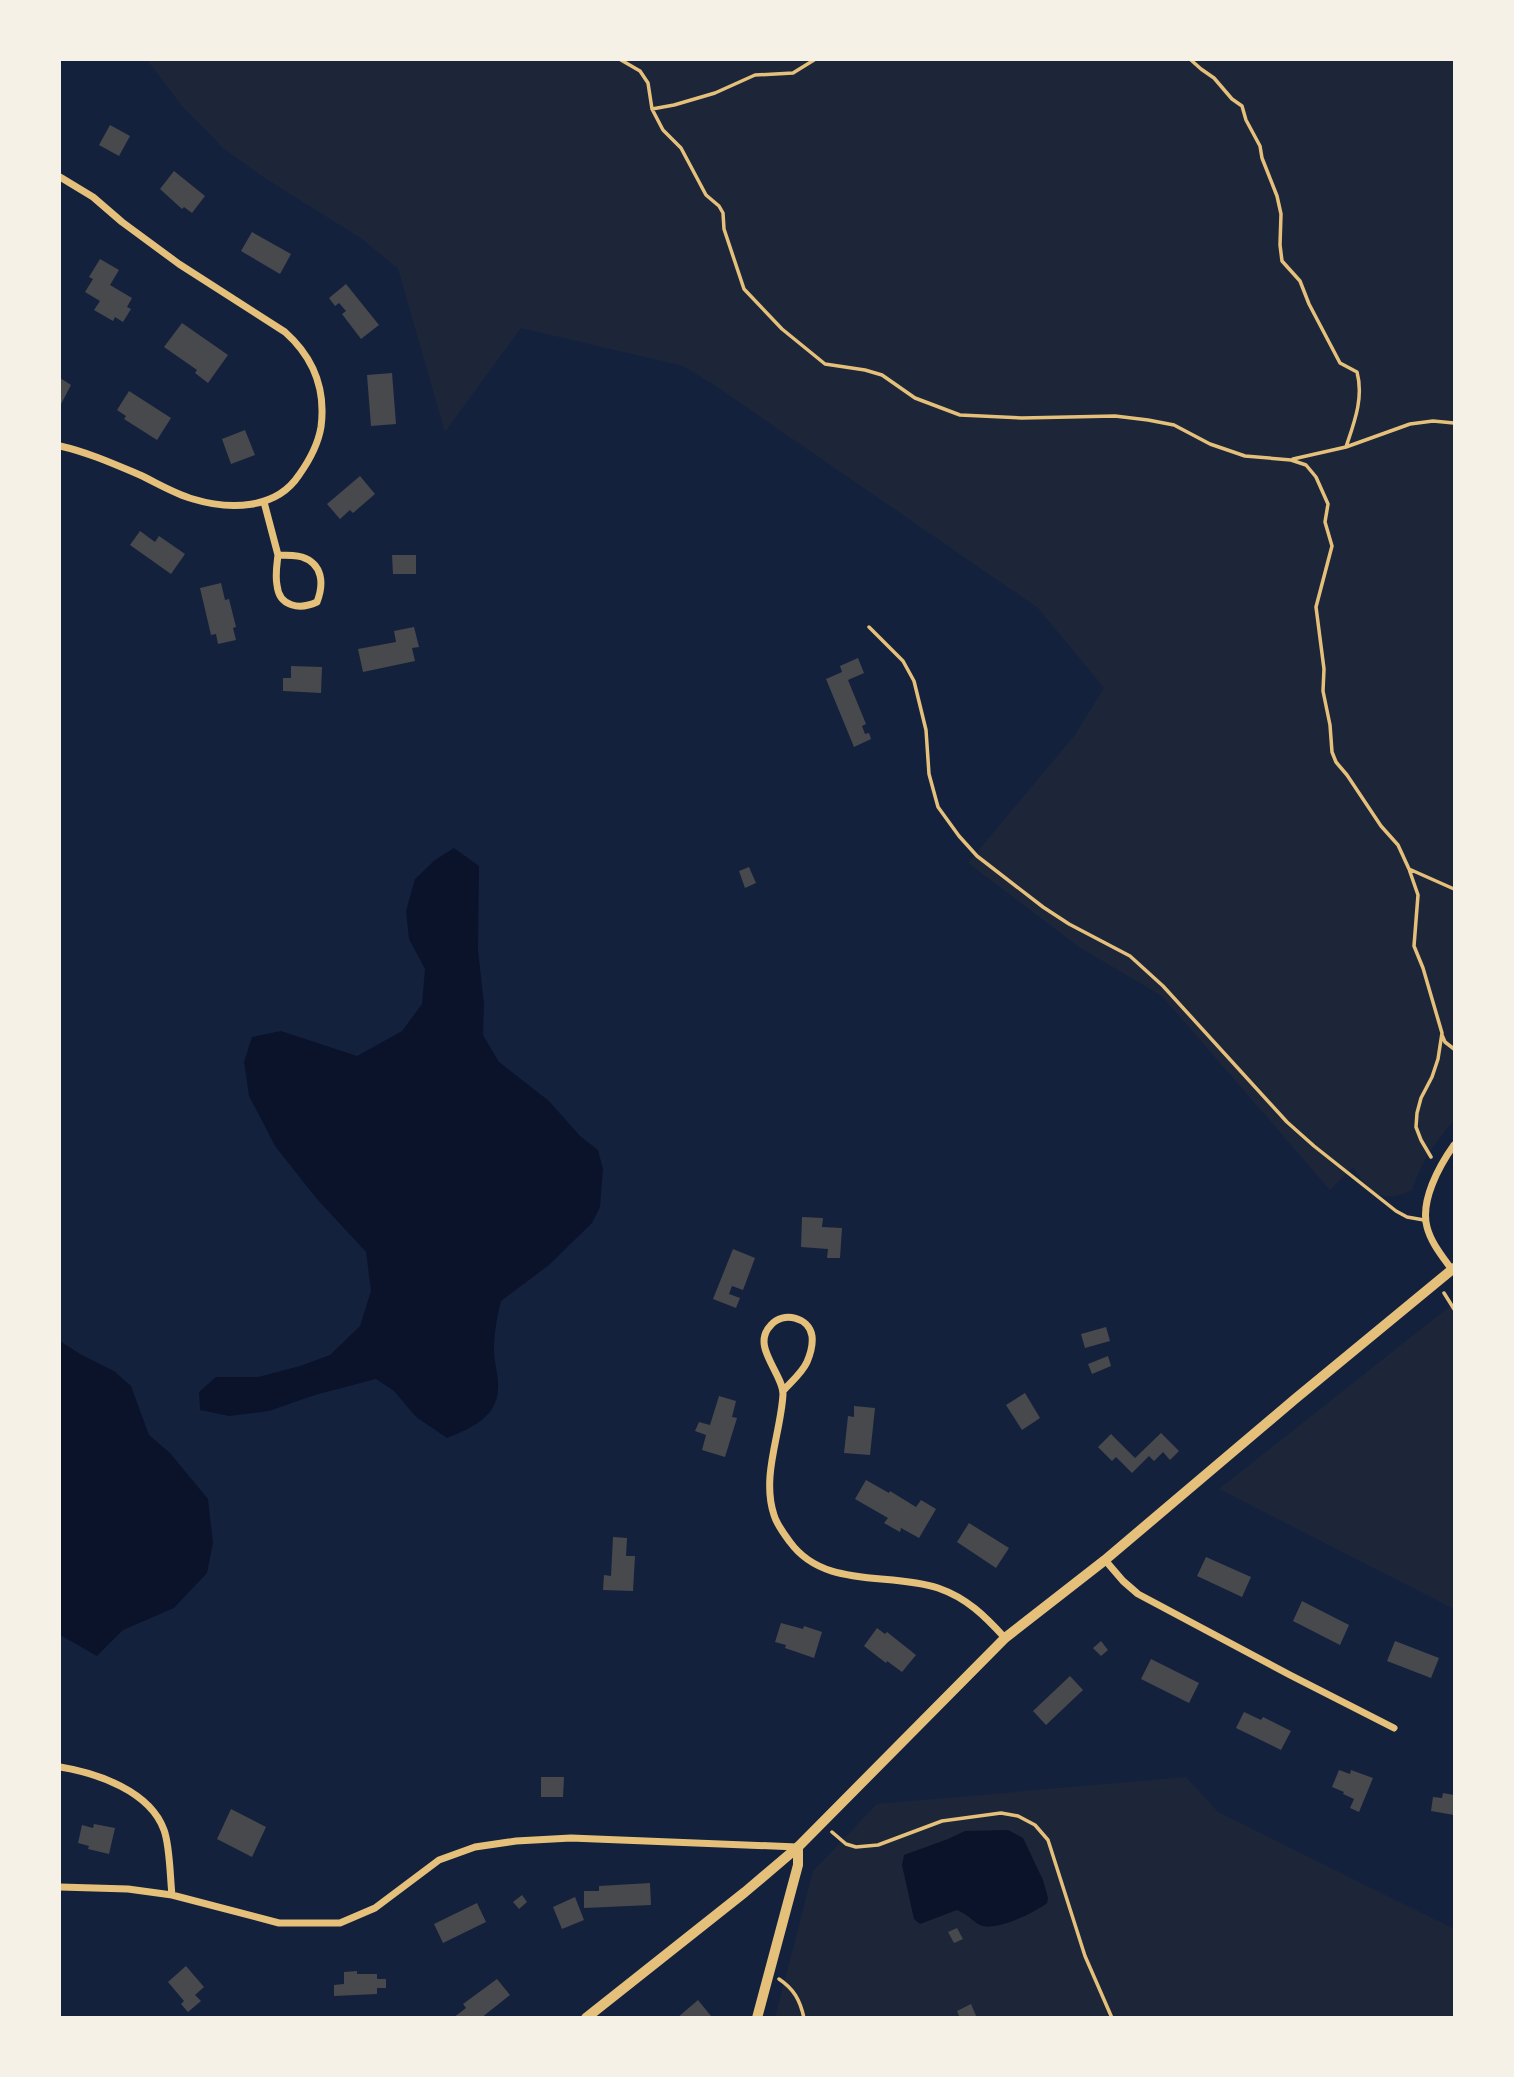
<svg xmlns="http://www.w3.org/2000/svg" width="1514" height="2077" font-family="'Fira Sans Condensed',sans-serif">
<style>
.green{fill:#1d2539}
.water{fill:#0b132b}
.building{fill:#48494c}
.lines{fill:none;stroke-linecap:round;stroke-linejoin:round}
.path{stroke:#e5c07b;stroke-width:3.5}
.service{stroke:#e5c07b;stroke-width:3.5}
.minor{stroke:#e5c07b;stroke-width:7}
.tertiary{stroke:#e5c07b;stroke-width:10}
.secondary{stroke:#e5c07b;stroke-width:10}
</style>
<rect width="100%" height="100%" fill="#14213d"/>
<path class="green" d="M147,60h1307v1061c-20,22 -32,40 -42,69 -32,15 -42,2 -59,-23l-23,23 -168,-194 -83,-49 -111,-84 106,-127 30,-48 -66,-80 -321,-221 -34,-21 -162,-38 -76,104 -47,-163 -36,-30 -102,-64 -37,-27 -41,-42z
M1454,1303v306l-235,-120z
M1186,1777l32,35 236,117v88l-679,1 38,-147 64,-67z"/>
<path class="water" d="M454,848l25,18 -1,84 6,54 -1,31 16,27 50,39 31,35 18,14 5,19 -3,38 -8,16 -43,42 -48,36c-4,16 -7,33 -7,49 0,13 5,26 4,38 0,29 -28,41 -51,50l-31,-21 -22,-26 -18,-12 -61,16 -46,16 -40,5 -29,-6 -1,-18 17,-15h42l42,-11 30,-11 30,-29 11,-35 -5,-39 -50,-54 -41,-52 -26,-50 -5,-34 8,-25 29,-6 76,25 45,-25 20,-27 3,-35 -16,-30 -3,-28 9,-32 20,-19z
M60,1341l20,13 34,17 17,15 18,49 21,18 38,46 5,44 -6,30 -33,35 -51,22 -26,26 -37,-21z
M1008,1830l15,8 20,42 5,18 -1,5c-13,10 -51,29 -67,22 -9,-5 -11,-10 -23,-15l-37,14 -6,-5 -12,-54 2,-10 44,-16 17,-8z"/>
<path class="building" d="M110,125l20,11 -11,20 -20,-11z
M174,171l31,25 -13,17 -8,-6 -2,2 -22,-20z
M252,232l39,22 -11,20 -39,-23z
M100,259l19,11 -9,15 22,13 -5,9 4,2 -8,13 -8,-5 -2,4 -19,-11 6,-9 -15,-9 8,-13 -4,-2z
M346,284l33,41 -18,14 -19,-25 4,-3 -7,-8 -4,3 -6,-8z
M182,323l46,32 -20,28 -13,-10 2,-3 -33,-23z
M392,373l4,51 -25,2 -4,-51z
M60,378l11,7 -11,21z
M129,391l42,27 -14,22 -33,-21 2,-3 -9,-6z
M245,430l10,25 -24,9 -9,-25z
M360,476l15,18 -22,19 -3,-3 -10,9 -13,-15z
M140,531l15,11 4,-6 26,18 -14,20 -41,-29z
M392,555h24v19h-23z
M221,583l4,17 4,-1 7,28 -3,1 3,12 -18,4 -2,-10 -5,1 -11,-47z
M414,627l5,20 -7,1 3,13 -52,11 -5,-23 38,-7 -2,-11z
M858,658l6,15 -16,7 18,44 -4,2 3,8 4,-1 2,6 -17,8 -28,-68 16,-7 -2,-6z
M291,666l31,1 -1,26 -38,-2v-13h8z
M749,867l7,16 -11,5 -6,-17z
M802,1217l21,1 -1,9 20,1 -2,30h-13l1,-9 -27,-2z
M733,1249l22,9 -12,32 -11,-4 -3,8 11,4 -4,10 -23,-9z
M1106,1327l4,14 -25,7 -4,-14z
M1108,1356l3,10 -19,8 -4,-10z
M1025,1393l15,25 -18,12 -16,-25z
M719,1396l17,5 -4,16 5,1 -12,39 -23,-7 4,-15 -11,-4 4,-9 11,3z
M854,1406l21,2 -5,47 -26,-2 4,-37 6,1z
M1161,1433l18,18 -9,9 -7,-8 -9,9 -5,-5 -17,17 -16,-16 -4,4 -14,-14 13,-13 24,24z
M866,1480l23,13 1,-2 26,16 5,-7 15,9 -17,29 -18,-10 -1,4 -16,-9 4,-5 -33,-19z
M969,1523l40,25 -13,20 -39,-26z
M613,1537l14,1 -1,18h9l-2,35 -30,-1 1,-15 7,1z
M1206,1557l45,20 -9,20 -45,-21z
M1302,1601l47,24 -9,20 -47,-24z
M781,1623l22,6 1,-3 18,6 -8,26 -29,-10 1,-3 -11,-3z
M877,1628l8,6 2,-2 29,23 -14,17 -15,-11 -1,2 -22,-17z
M1101,1641l7,9 -7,6 -8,-8z
M1395,1641l44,17 -8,20 -44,-17z
M1151,1659l48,24 -10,20 -48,-24z
M1070,1676l13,14 -37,35 -13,-14z
M1244,1712l17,8 2,-3 28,14 -10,19 -45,-22z
M1339,1770l11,4 1,-4 22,8 -14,34 -9,-4 4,-9 -11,-5 1,-2 -12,-5z
M541,1777h23l-1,20h-22z
M1443,1793l11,2v20l-23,-4 2,-14 9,1z
M231,1809l35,18 -14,30 -35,-18z
M94,1824l21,4 -6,26 -21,-5 1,-3 -11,-3 4,-18 11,3z
M650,1883l1,22 -67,3v-17h15v-5z
M522,1895l5,7 -8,7 -6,-7z
M575,1897l9,23 -22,9 -9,-22z
M477,1903l9,19 -43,21 -9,-19z
M957,1928l6,11 -9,4 -6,-11z
M186,1966l18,21 -9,8 6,6 -13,11 -7,-8 3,-3 -16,-19z
M357,1971v3h20v5h9v9h-9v6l-43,2v-11l10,-1v-12z
M497,1979l13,16 -29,23h-28l13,-10 -3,-4z
M698,2000l13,16 -2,2h-32z
M971,2004l6,14h-17l-3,-7z"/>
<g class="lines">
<path class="path" d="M621,60l19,11 8,12 4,26 11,21 18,18 25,47 13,11 4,7 1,16 20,60 38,40 43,35 40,6 17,5 33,23 45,17 62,3 93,-2 33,4 26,5 36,19 35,12 46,4 15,5 10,12 12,27 -3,18 7,24 -16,61 8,62 -1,22 7,34 2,27 4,10 11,13 34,51 17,19 11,24 9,26 -4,51 9,22 19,65 -4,26 -6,18 -11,21 -4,15 -1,14 5,13 10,17
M1191,60l10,9 13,9 18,21 10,7 4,14 14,26 2,12 15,38 4,18 -1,31 2,16 18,20 9,23 31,59 17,9c7,26 -3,51 -11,75l-53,12
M652,109l22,-4 41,-12 40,-18 38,-2 21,-13
M1346,447l64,-23 23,-3 21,2
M1409,869l45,20
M1442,1035l3,7 9,7
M1444,1293l10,16
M832,1832l14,12 10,3 22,-2 64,-24 59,-8 17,3 17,9 13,15 37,116 27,62
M779,1979c15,10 21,21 25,39"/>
<path class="service" d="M869,627l34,34 11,20 12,49 3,44 9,33 21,29 18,20 66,51 26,17 61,32 33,30 124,136 27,24 82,65 11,6 17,3"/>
<path class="minor" d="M60,177l33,20 29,25 57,42 106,68c28,25 41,57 36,95 -3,18 -12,34 -22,48 -23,35 -70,35 -106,24 -18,-5 -36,-16 -53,-24 -26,-11 -53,-23 -80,-29
M264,502l14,53
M278,555c7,0 17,0 24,2 21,7 22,27 15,45 -17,8 -38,5 -40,-17 -2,-10 0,-21 1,-30z
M1452,1270c-9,-13 -21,-27 -25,-43 -7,-26 12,-61 27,-82
M783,1391c8,-9 19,-18 24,-29 3,-7 6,-18 5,-26 -3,-19 -29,-25 -41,-11 -21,21 12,48 12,69 -2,39 -22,82 -9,121 3,10 10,19 16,27 34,47 98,30 148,46 29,10 47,28 67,50
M1105,1560l18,21 15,13 152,81 104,53
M60,1767c37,6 90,24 104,63 6,16 6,47 8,65
M60,1887l68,2 44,6 107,28h61l35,-15 64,-48 36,-13 41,-6 55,-3 226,9"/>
<path class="tertiary" d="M757,2018l41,-153v-18"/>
<path class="secondary" d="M586,2018l159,-126 53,-45 207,-209 100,-78 190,-161 159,-131"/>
</g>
<rect width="1514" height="2077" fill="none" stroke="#f6f1e7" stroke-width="122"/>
</svg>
